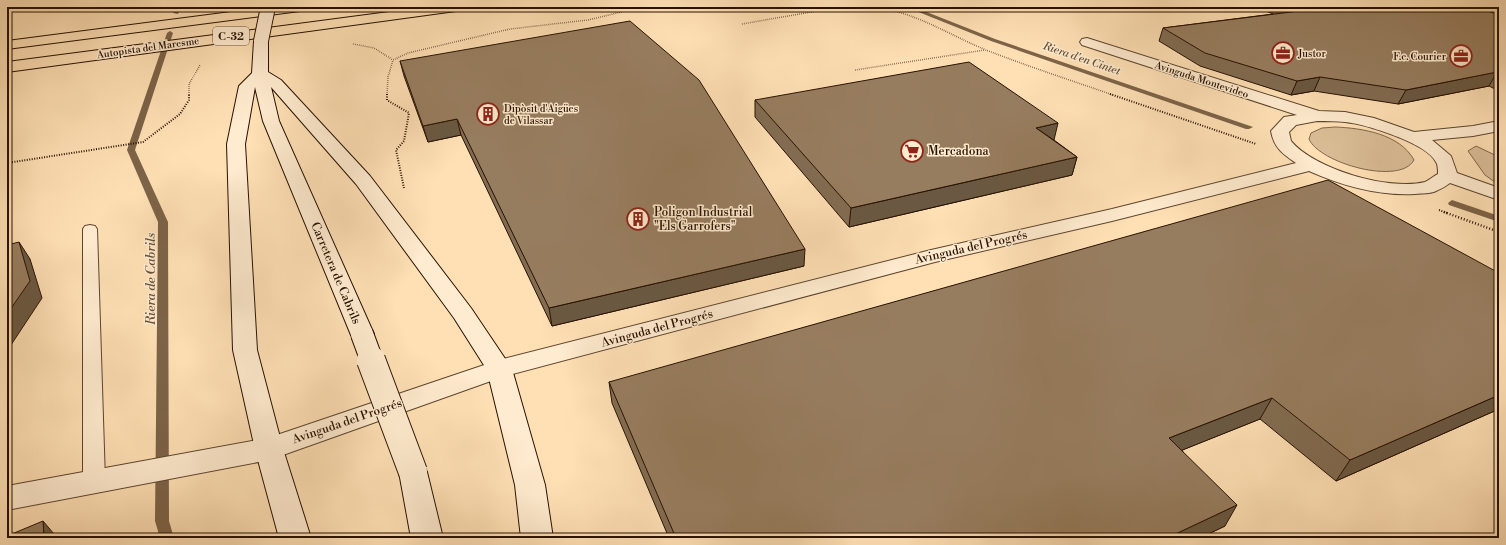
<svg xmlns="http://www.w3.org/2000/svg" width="1506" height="545" font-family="'Libre Bodoni',serif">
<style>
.green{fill:#dabd96;stroke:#80674c}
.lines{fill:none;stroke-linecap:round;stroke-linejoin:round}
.stream{fill:#7d6348;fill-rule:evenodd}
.lane-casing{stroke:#5d452e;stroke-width:2}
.street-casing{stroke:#5d452e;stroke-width:2}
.secondary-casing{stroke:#271101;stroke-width:2}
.highway-casing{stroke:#271101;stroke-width:2}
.path-far2{stroke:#271101;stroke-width:1.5;stroke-dasharray:0.5 1.5;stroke-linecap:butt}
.path-far1{stroke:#271101;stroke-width:2;stroke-dasharray:1 1.5;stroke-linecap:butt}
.path{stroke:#271101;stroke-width:2.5;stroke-dasharray:1 2;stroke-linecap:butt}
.lane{fill:#ffebcf;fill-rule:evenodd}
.street{fill:#ffebcf;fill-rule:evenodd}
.secondary{fill:#ffebcf;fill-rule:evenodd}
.highway{fill:#ffe0b5;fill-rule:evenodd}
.secondary-bridge-far2-casing{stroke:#271101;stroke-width:16;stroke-linecap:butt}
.secondary-bridge-far1-casing{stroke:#271101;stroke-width:24;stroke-linecap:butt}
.secondary-bridge-casing{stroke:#271101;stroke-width:30;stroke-linecap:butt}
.secondary-bridge-far2{stroke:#ffebcf;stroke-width:14}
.secondary-bridge-far1{stroke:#ffebcf;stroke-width:22}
.secondary-bridge{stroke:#ffebcf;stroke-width:28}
.wall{fill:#826c52;stroke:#271101}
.shaded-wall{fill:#6a5842;stroke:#271101}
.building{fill:#977d5f;stroke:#271101}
.labels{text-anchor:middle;stroke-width:3;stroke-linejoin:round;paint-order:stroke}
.far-street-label{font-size:10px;fill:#271101;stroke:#ffebcf}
.far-poi-label{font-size:10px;fill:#271101;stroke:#ffebcf;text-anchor:start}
.shield{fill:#ffebcf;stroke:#68523f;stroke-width:1}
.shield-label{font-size:11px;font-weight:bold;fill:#271101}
.far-water-label{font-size:11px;font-style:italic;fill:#674f37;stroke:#ffebcf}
.poi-label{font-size:12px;fill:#271101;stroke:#ffebcf;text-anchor:start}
.street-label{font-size:12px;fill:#271101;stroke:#ffebcf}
.water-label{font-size:13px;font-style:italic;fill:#674f37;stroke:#ffebcf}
</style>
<rect width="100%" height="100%" fill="#ffe0b5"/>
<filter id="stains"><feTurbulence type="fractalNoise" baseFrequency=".005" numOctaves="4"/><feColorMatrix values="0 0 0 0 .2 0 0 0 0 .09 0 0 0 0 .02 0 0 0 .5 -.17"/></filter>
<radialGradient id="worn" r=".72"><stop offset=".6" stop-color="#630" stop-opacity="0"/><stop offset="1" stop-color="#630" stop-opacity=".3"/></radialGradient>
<path class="green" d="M1335,127c27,1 65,7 79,33 -14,26 -95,3 -105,-21l2,-6 11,-5z
M1476,146l23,11v28l-14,-10 -17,-24z"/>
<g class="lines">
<path class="stream" d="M175,7h6l-3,7 -5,-1z
M906,7h8l81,32 258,88 -4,2h-3l-255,-88z
M170,31l3,2 -38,117 33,72 1,299 5,17h-14l-5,-17 3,-299 -31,-72 40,-117z
M1452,200l47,16v6l-50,-17 -1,-2z"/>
<g class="lane-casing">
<path id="lane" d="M90,225l5,1 2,3 8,252 -4,6 -7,3 -7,-3 -4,-6v-252l2,-3z"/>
</g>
<g class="street-casing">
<path id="street" d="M1087,38l232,73 26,1 29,6 40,14 59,-6 26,-5v10l-26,5 -41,4 19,16 6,17 42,15v12l-49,-17c-4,3 -9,6 -14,8 -6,3 -14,2 -21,3 -37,2 -72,-8 -106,-23l-197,50 -177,41 -430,114 -236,84 -262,50v-24l261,-48 231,-78 432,-110 181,-41 184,-46c-13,-9 -22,-15 -25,-32l13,-14 13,-2 -215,-70 -2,-3 2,-3zM1317,121c9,0 19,0 28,1 20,2 82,21 91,40 2,3 2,8 2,12 -4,2 -9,6 -13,8 -36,9 -111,-13 -134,-41l-2,-9 7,-7z"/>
</g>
<g class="secondary-casing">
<path id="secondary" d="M261,37l5,1 2,3v31l13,8 89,96 101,132 37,55 4,6 33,116 8,53h-32l-6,-53 -28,-115 -33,-52 -98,-134 -85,-97 8,34 95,213 -3,6 -9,2 -9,-2 -90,-219 -8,-34 -10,57 12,206 26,99 28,89h-32l-24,-89 -22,-99 -6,-206 12,-58 13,-13 2,-32 2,-3z
M413,460l10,4 4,8 16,66h-32l-12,-66 4,-8z"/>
</g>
<g class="highway-casing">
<path id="highway" d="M270,7h36l-6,4 -293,38v-8z
M427,7h35l-6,4 -449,61v-10z"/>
</g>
<path class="path-far2" d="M872,7c42,4 75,27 114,43 41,16 84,30 127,45
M742,24l98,-17
M353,44l21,4 19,12
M855,70l130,-20
M189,95v-11l11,-19
M387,95l1,-18 5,-17 15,-7 102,-24 78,-9 54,-13"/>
<path class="path-far1" d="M387,94v6l22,13 -5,28 -8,9 8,38
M1110,94l146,50
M7,163l136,-21 37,-28 9,-14v-6
M1439,210l8,3"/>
<path class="path" d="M1444,212l55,20"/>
<use href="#lane" class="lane"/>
<use href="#street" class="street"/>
<use href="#secondary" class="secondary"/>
<use href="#highway" class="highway"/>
<g class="secondary-bridge-far2-casing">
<path id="secondary-bridge-far2" d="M261,41l7,-34"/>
</g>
<g class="secondary-bridge-far1-casing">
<path id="secondary-bridge-far1" d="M362,334l10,27"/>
</g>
<g class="secondary-bridge-casing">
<path id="secondary-bridge" d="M371,360l42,112"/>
</g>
<use href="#secondary-bridge-far2" class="secondary-bridge-far2"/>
<use href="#secondary-bridge-far1" class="secondary-bridge-far1"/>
<use href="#secondary-bridge" class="secondary-bridge"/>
</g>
<path class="wall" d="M1257,7h242v84l-10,-5 -91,18 -84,-13 -23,4 -91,-29 -41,-25 4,-13 110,-14z
M400,61l404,205 -252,60 -91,-191 -33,7 -24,-66z
M755,100l299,40 23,17 -5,18 -223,52 -94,-110z
M1499,273v136l-163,72 -76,-62 -78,31 43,76 -25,12h-531l-57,-135 -3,-21z"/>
<path class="shaded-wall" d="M1497,72l-8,14 -91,18 8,-14z
M1320,77l-6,14 -23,4 6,-14z
M457,119l4,16 -33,7 -5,-16z
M1058,123l-4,17 -18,-12z
M1077,157l-5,18 -223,52 2,-19z
M7,180l1,2 -1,6z
M19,242l11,17 12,39 -35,53v-37z
M805,249l-1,17 -252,60 -3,-18z
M1499,395v14l-163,72 14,-21z
M1272,398l-12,21 -100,40 9,-21z
M1237,505l-12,21 -25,12h-33z
M43,521l11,13 1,4h-11z"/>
<path class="building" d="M1291,7h185l23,8v58l-2,-1 -91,18 -86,-13 -23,4 -92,-28 -42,-25 136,-17z
M630,21l69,59 106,169 -256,59 -92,-189 -34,7 -23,-65z
M969,62l89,61 -22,5 41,29 -226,51 -96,-108z
M1328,180l171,93v122l-149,65 -78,-62 -103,40 68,67 -70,33h-491l-67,-156z
M19,242l11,39 -23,33v-69z
M43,521l1,17h-37v-2z"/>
<defs>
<g id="office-ring" transform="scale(1.15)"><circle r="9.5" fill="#ffebcf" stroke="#8f2418" stroke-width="1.5"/><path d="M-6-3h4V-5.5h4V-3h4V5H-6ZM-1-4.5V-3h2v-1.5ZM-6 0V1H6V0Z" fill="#8f2418"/></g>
<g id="building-ring" transform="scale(1.15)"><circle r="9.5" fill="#ffebcf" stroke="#8f2418" stroke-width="1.5"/><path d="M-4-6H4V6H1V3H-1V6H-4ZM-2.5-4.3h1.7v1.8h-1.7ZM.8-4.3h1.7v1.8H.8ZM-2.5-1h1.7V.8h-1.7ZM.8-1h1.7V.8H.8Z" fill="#8f2418"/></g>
<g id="supermarket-ring" transform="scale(1.15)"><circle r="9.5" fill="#ffebcf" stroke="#8f2418" stroke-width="1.5"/><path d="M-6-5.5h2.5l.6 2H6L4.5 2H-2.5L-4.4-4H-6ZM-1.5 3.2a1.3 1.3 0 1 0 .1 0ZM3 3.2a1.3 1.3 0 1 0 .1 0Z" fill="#8f2418"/></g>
</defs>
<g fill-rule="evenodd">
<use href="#office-ring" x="1283" y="53"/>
<use href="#office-ring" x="1461" y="56"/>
<use href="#building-ring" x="488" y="114"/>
<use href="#supermarket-ring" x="912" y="151"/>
<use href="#building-ring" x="638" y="219"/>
</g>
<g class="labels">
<g class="far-street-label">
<text transform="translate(148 47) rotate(-8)" y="4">Autopista del Maresme</text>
<text transform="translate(1202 79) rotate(18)" y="4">Avinguda Montevideo</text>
</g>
<g class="far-poi-label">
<text x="1298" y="57">Justor</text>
<text x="1446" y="60" text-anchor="end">F.c. Courier</text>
<text x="504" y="112">Dipòsit d'Aigües<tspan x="504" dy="12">de Vilassar</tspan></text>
</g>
<rect class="shield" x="213" y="27" width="36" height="18" rx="3"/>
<g class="shield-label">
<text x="231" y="40">C-32</text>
</g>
<g class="far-water-label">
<text transform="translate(1082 58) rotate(19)" y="4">Riera d'en Cintet</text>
</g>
<g class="poi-label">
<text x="928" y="155">Mercadona</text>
<text x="654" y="216">Poligon Industrial<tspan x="654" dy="14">"Els Garrofers"</tspan></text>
</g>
<g class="street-label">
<text transform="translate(971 247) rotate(-13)" y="4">Avinguda del Progrés</text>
<text transform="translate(336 273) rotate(67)" y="4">Carretera de Cabrils</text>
<text transform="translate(657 328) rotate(-15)" y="4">Avinguda del Progrés</text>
<text transform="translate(347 421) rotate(-19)" y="4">Avinguda del Progrés</text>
</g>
<g class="water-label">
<text transform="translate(150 279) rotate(-90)" y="5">Riera de Cabrils</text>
</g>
</g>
<rect width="1506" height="545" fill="none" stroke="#ffe0b5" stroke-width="24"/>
<rect x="8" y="8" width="1490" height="529" fill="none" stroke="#271101" stroke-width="2"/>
<rect x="12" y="12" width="1482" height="521" fill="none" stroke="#271101"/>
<rect width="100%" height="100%" filter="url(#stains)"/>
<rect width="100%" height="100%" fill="url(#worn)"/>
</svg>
